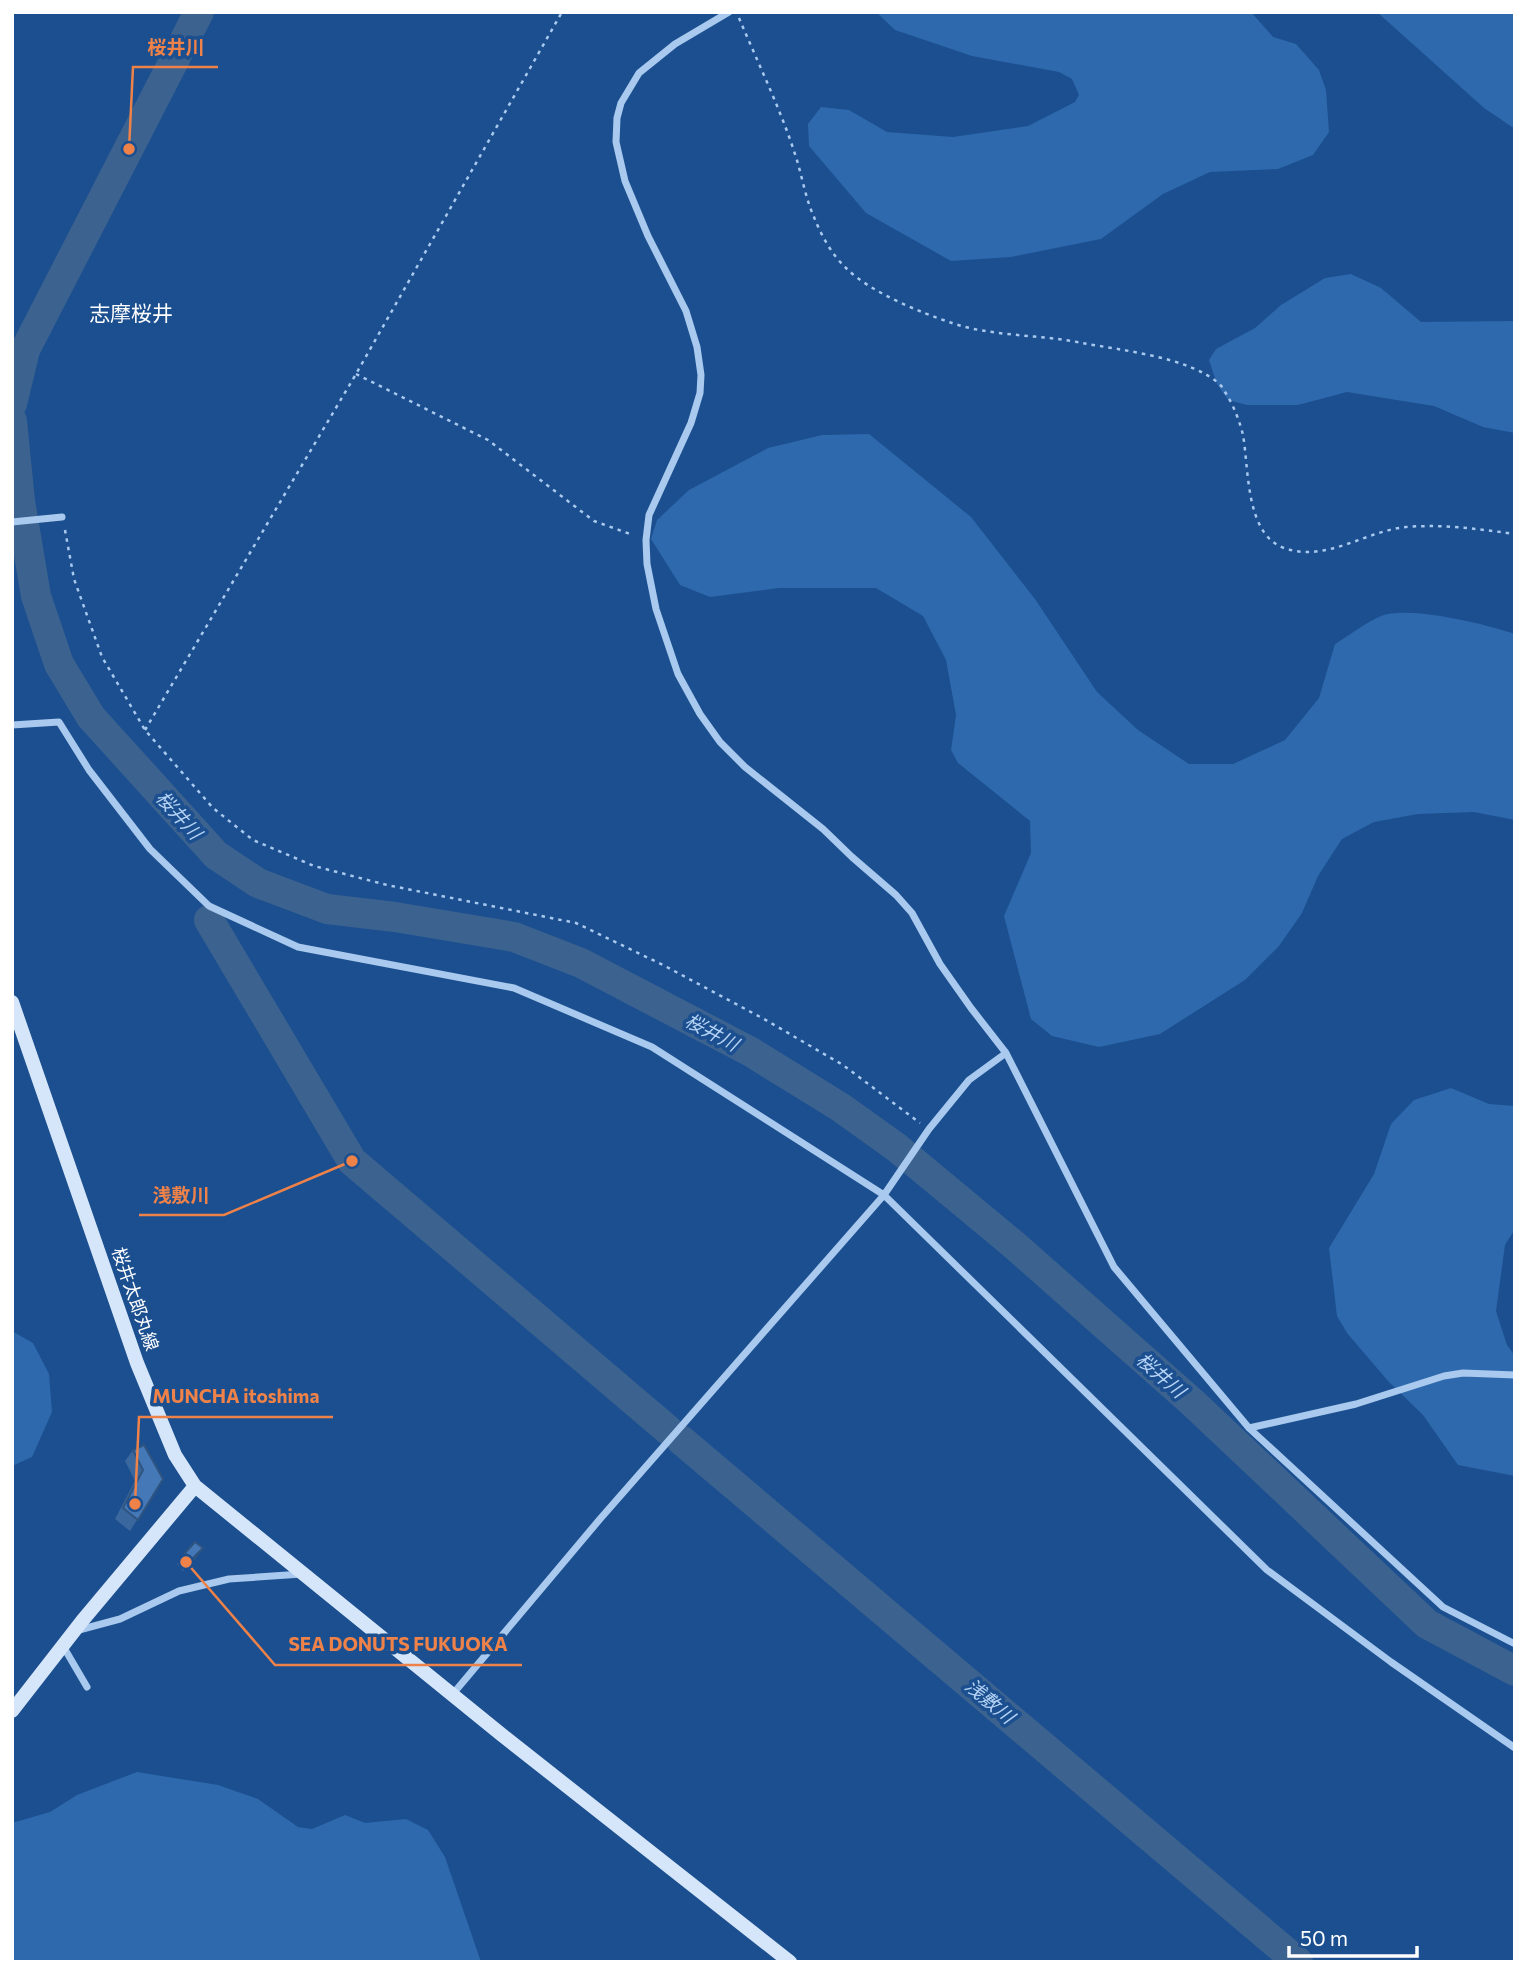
<svg xmlns="http://www.w3.org/2000/svg" width="1527" height="1974" font-family="Commissioner,'Noto Sans JP',sans-serif">
<style>
.green{fill:#2e69ad}
.lines{fill:none;stroke-linecap:round;stroke-linejoin:round}
.river{stroke:#3c6290;stroke-width:30}
.path{stroke:#a9c9ee;stroke-width:2.5;stroke-dasharray:3.5 5;stroke-linecap:butt}
.street{stroke:#a9c9ee;stroke-width:7}
.secondary{stroke:#d6e6fa;stroke-width:14}
.wall{fill:#3a679d}
.shaded-wall{fill:#305480}
.building{fill:#4478b7;stroke:#305480;stroke-width:2}
.labels{text-anchor:middle;stroke-width:7;stroke-linejoin:round;paint-order:stroke}
.street-label{font-size:18px;fill:#fff;stroke:#1b4f8f}
.water-label{font-size:19px;font-style:italic;fill:#b5d3f5;stroke:#1b4f8f}
.quarter-label{font-size:21px;fill:#fff;stroke:#1b4f8f}
.leader{fill:none;stroke:#ee8249;stroke-width:2.5}
.callout-dot{fill:#ee8249;stroke:#1b4f8f;stroke-width:2.5}
.callout-label{font-size:19px;text-anchor:middle;font-weight:bold;fill:#ee8249;stroke:#1b4f8f;stroke-width:7;stroke-linejoin:round;paint-order:stroke}
</style>
<rect width="100%" height="100%" fill="#1b4f8f"/>
<path class="green" d="M876,12h375l22,25 23,7 23,26 7,20 3,42 -16,23 -35,14 -68,3 -47,22 -62,45 -90,18 -60,4 -85,-48 -57,-67 -1,-22 13,-17 28,3 38,22 66,5 75,-11 47,-24 4,-7 -7,-16 -13,-7 -87,-16 -77,-26z
M1377,12h138v117l-31,-21z
M1351,274l30,14 40,34 94,-1v112l-32,-6 -49,-21 -87,-14 -49,13h-51l-19,-5 -11,-16 -8,-24 7,-11 39,-21 26,-23 44,-27z
M869,434l102,83 64,82 62,93 41,38 51,34h44l52,-24 34,-42 16,-54c15,-9 30,-21 46,-28 26,-11 106,8 134,18v186l-41,-8 -56,2 -44,8 -32,17 -24,37 -16,37 -23,33 -34,34 -85,54 -61,13 -47,-11 -21,-17 -27,-103 27,-63 -1,-32 -72,-58 -7,-13 5,-35 -10,-55 -23,-44 -47,-28h-97l-69,9 -30,-12 -29,-46 6,-19 32,-30 79,-42 54,-13z
M1451,1088l38,16 26,2v123l-10,16 -9,66 11,34 8,11v120l-57,-11 -35,-50 -35,-34 -41,-48 -10,-17 -8,-68 45,-74 17,-50 23,-24z
M12,1331l21,12 16,31 3,38 -20,45 -20,9z
M137,1772l81,13 40,14 40,28 14,2 33,-14 20,8 41,-4 22,11 17,27 36,105h-469v-139l38,-11 27,-17z"/>
<g class="lines">
<path class="river" d="M12,404l13,-54 174,-338
M12,421l8,80 16,95 23,68 32,53 125,138 42,28 69,26 68,8 119,20 67,26 170,89 89,55 56,40 117,97 180,159 234,221 88,47
M209,920l143,241 316,269
M681,1440l617,522"/>
<path class="path" d="M739,18c19,45 41,90 56,136 7,21 10,43 19,63 7,18 18,38 32,51 24,24 73,44 106,55 41,14 87,11 130,20 38,7 105,14 135,39 5,3 7,9 10,13 7,12 13,27 16,40 6,33 2,99 41,113 42,15 81,-17 122,-21 37,-3 72,2 109,7
M356,374l132,66 106,81 39,14
M65,530l9,49 28,78 43,73 68,78 40,32 61,26 73,19 189,38 87,42 101,54 79,46 77,58
M145,730l211,-356 206,-362"/>
<path class="street" d="M729,12l-54,32 -36,29 -18,30 -4,15 -1,24 9,39 23,55 38,75 11,36 4,28 -1,18 -9,30 -42,92 -3,25 1,24 9,45 22,65 22,40 20,28 25,25 78,62 29,28 44,38 16,18 28,51 31,44 35,45 108,214 135,161 194,179 72,37
M12,522l50,-5
M12,725l47,-3 30,48 61,79 59,57 89,41 216,41 138,59 232,148 383,375 124,92 124,86
M1249,1428l107,-24 88,-28 19,-3 52,2
M79,1630l41,-11 59,-28 50,-12 73,-5
M63,1646l24,41
M452,1695l148,-176 284,-324 45,-66 40,-49 37,-27"/>
<path class="secondary" d="M12,1002l125,361 38,92 20,31 307,249 288,227
M12,1711l70,-90 113,-135"/>
</g>
<path class="wall" d="M133,1450l30,29 -33,52 -15,-12 20,-38 -10,-20z
M203,1548l-8,11 -12,12 -6,-7 8,-11z"/>
<path class="shaded-wall" d="M203,1548l-8,11 -12,12 8,-11z"/>
<path class="building" d="M144,1445l19,34 -25,41 -15,-12 20,-38 -10,-20z
M195,1542l8,6 -12,12 -6,-7z"/>
<g class="labels">
<g class="street-label">
<text transform="translate(135 1299) rotate(71)" y="6">桜井太郎丸線</text>
</g>
<g class="water-label">
<text transform="translate(179 815) rotate(48)" y="7">桜井川</text>
<text transform="translate(712 1032) rotate(28)" y="7">桜井川</text>
<text transform="translate(1161 1375) rotate(41)" y="7">桜井川</text>
<text transform="translate(990 1701) rotate(40)" y="7">浅敷川</text>
</g>
<g class="quarter-label">
<text x="131" y="321">志摩桜井</text>
</g>
</g>
<path class="leader" d="M129 149L133 67H218M352 1161L224 1215H139M135 1504L139 1417H333M186 1562L275 1665H522"/>
<g class="callout-dot">
<circle cx="129" cy="149" r="7"/>
<circle cx="352" cy="1161" r="7"/>
<circle cx="135" cy="1504" r="7"/>
<circle cx="186" cy="1562" r="7"/>
</g>
<g class="callout-label">
<text x="176" y="54">桜井川</text>
<text x="181" y="1202">浅敷川</text>
<text x="236" y="1403">MUNCHA itoshima</text>
<text x="398" y="1651">SEA DONUTS FUKUOKA</text>
</g>
<rect width="1527" height="1974" fill="none" stroke="#ffffff" stroke-width="28"/>
<path d="M1289 1946v10h128v-10" fill="none" stroke="#ffffff" stroke-width="3.5"/>
<text x="1300" y="1946" font-size="21" fill="#ffffff" stroke="#1b4f8f" stroke-width="5" paint-order="stroke">50 m</text>
</svg>
